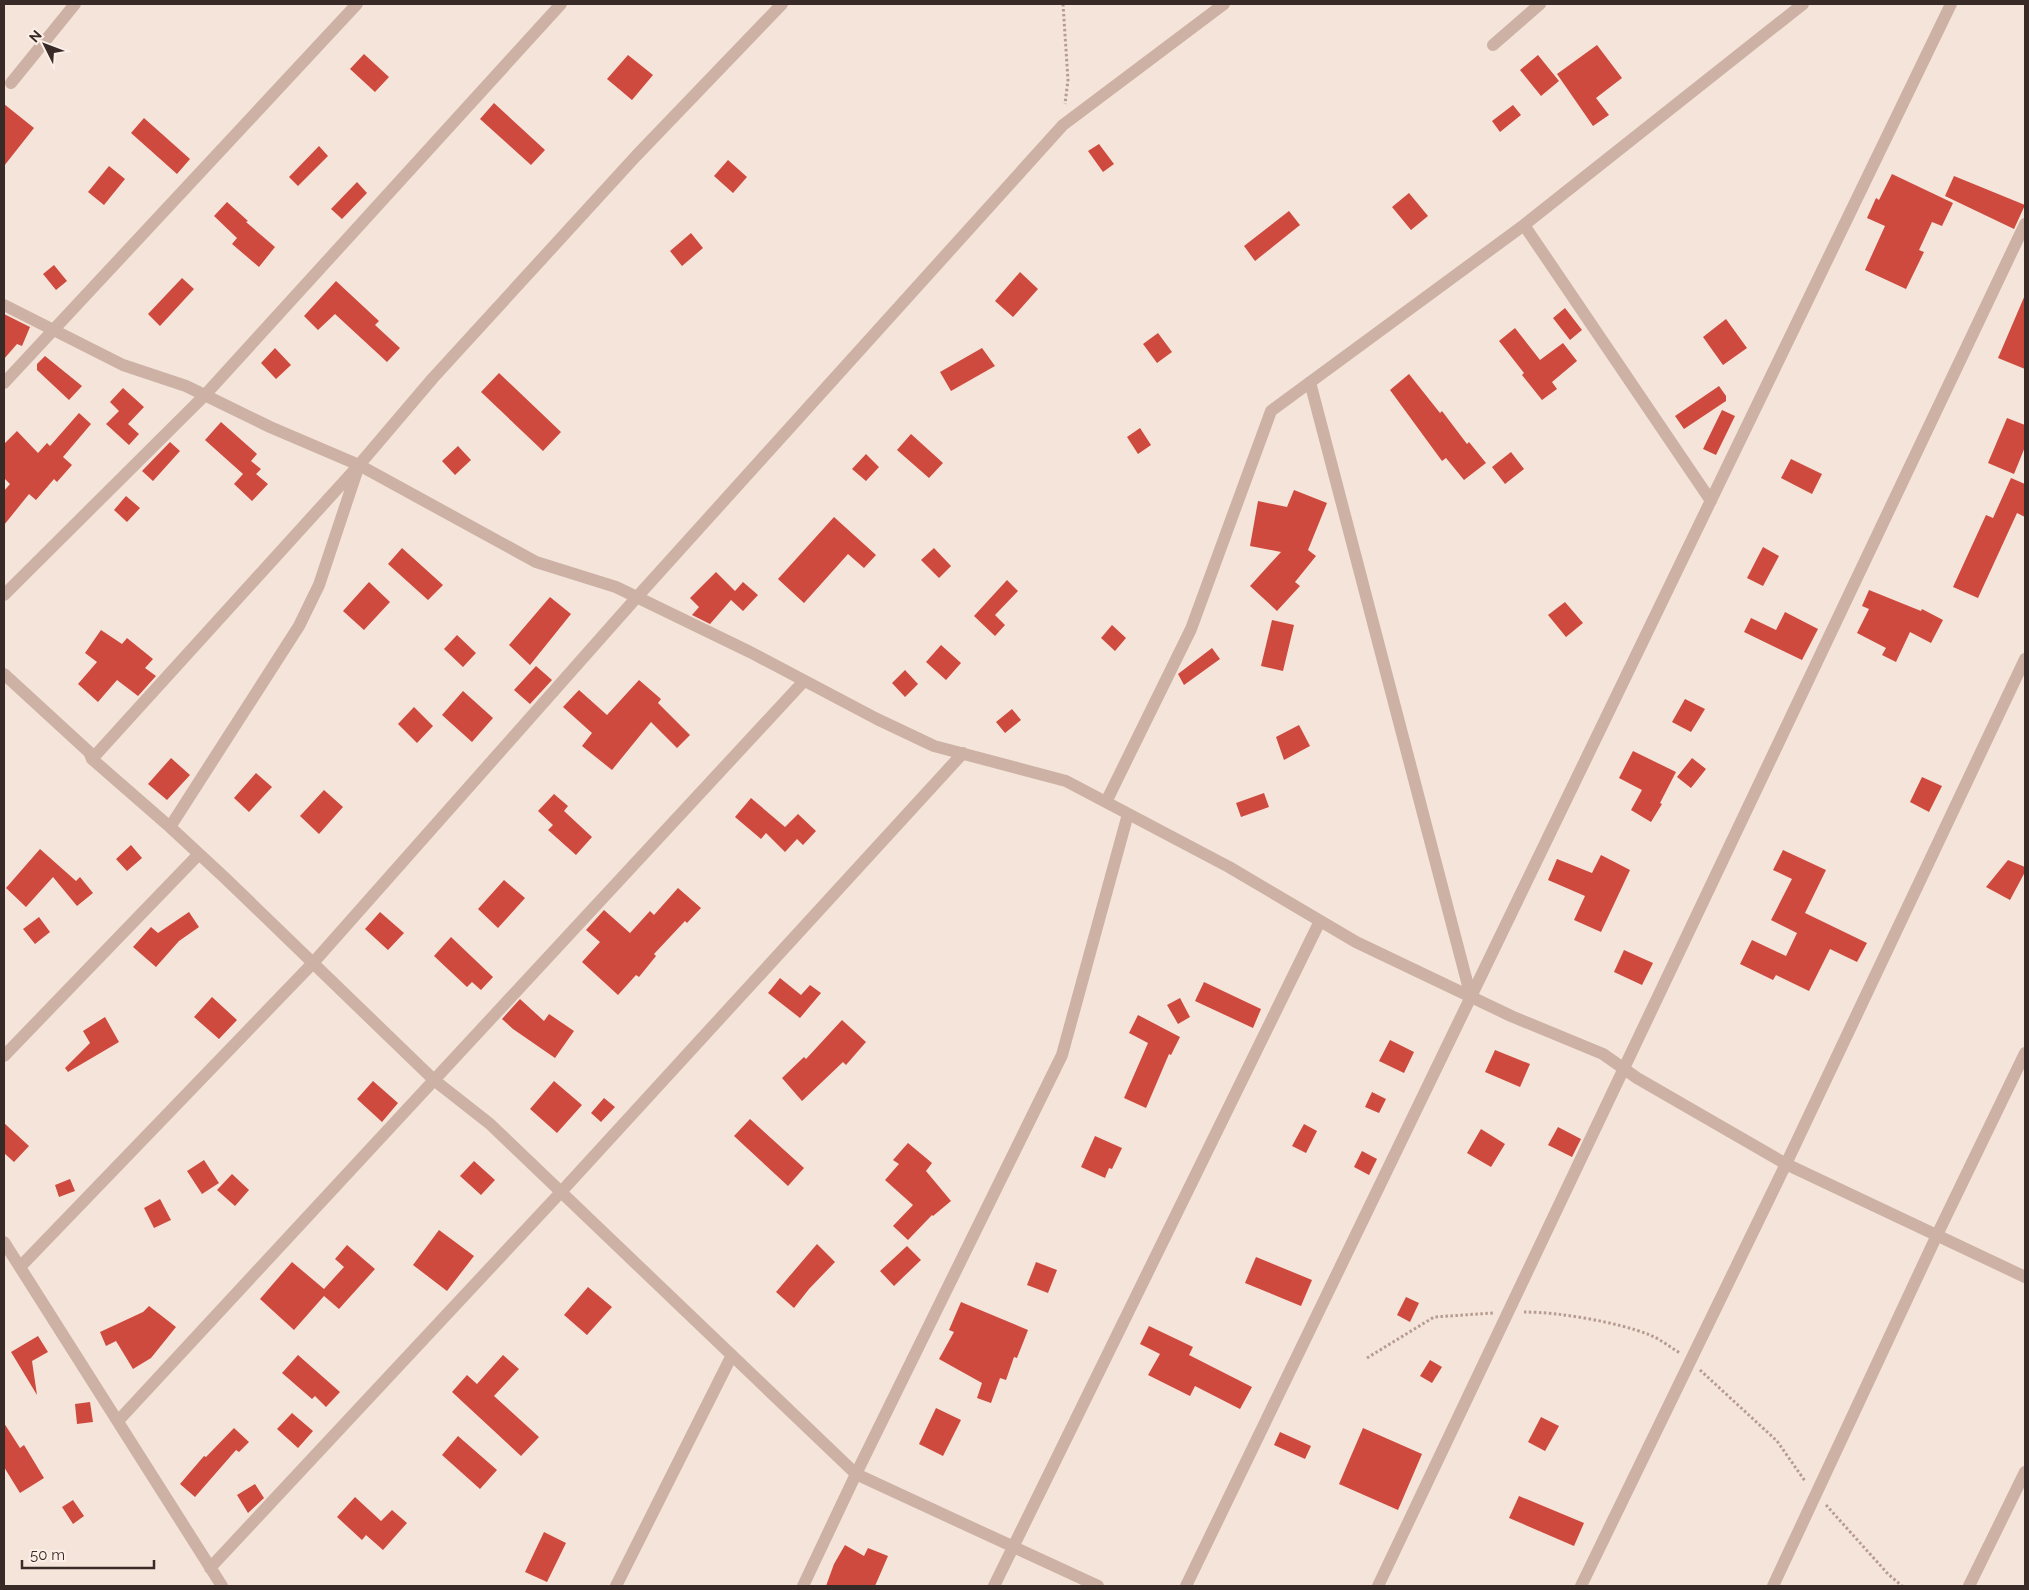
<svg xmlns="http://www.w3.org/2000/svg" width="2029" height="1590" font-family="Raleway,sans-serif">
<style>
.building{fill:#ce4a3e}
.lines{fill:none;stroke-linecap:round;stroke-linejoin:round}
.path{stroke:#b89b90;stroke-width:3;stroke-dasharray:2.5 2.5;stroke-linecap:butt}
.minor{stroke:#cdb1a5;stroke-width:12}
</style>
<rect width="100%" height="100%" fill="#f4e4da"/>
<path class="building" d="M1597,45l25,33 -26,20 13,17 -16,11 -36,-52z
M364,54l25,23 -14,15 -25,-23z
M628,55l25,20 -21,25 -25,-21z
M1538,55l21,26 -18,15 -21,-26z
M494,103l51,47 -14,15 -51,-46z
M4,104l30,24 -30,38z
M1513,105l8,10 -21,17 -8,-11z
M144,118l46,41 -13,15 -46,-41z
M1099,144l15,20 -11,8 -15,-21z
M319,146l9,10 -30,30 -9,-9z
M728,160l19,17 -14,16 -19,-17z
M109,166l16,13 -21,26 -16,-13z
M1892,174l61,29 -11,23 -10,-4 -13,28 5,2 -18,37 -41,-19 20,-44 -18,-8 9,-20 3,2z
M1954,176l71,29 -11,24 -69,-33z
M357,182l10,11 -25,26 -11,-10z
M1409,193l19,23 -17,14 -19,-23z
M227,202l21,19 -2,1 29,25 -16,20 -27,-23 5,-6 -23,-22z
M1289,211l11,14 -45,36 -11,-15z
M691,233l12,15 -21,18 -12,-15z
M54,265l13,16 -11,9 -13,-16z
M1020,272l18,17 -25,28 -18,-16z
M182,278l12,11 -34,37 -12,-12z
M336,281l43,40 -4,4 25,23 -13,14 -52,-48 -17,16 -14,-14z
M2025,295v74l-27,-11z
M1565,308l17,22 -12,10 -17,-22z
M4,314l26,13 -8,19 -5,-2 -13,15z
M1726,319l21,29 -24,17 -20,-28z
M1515,328l25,32 23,-17 14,18 -25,21 5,7 -15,11 -20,-25 2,-2 -25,-32z
M1158,333l14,19 -15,11 -14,-19z
M275,348l16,17 -15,14 -15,-16z
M982,348l13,18 -44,25 -11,-19z
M45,356l37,30 -13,14 -32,-30v-6z
M499,373l62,59 -18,19 -62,-59z
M1409,374l31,39 2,-2 25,33 2,-2 17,21 -22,17 -18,-22 -4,3 -52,-71z
M1719,386l7,10v5l-42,28 -9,-13z
M123,388l21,19 -16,17 11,10 -10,11 -23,-21 13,-13 -9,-9z
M1722,410l13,6 -19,39 -13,-6z
M79,413l12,11 -28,33 9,8 -15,17 -3,-3 -18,21 -7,-6 -25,31v-34l6,-7 -6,-6v-34l13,-13 21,22 9,-10 3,3z
M2007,418l18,7v22l-11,27 -26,-11z
M221,422l36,32 -6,7 10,8 -5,5 12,10 -16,17 -18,-17 9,-10 -38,-34z
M1140,428l11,17 -13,9 -11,-17z
M911,434l32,29 -14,15 -32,-28z
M170,442l10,9 -27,30 -11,-10z
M458,446l13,14 -16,15 -13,-14z
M1511,452l13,17 -19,15 -13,-17z
M866,454l13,13 -13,14 -14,-12z
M1791,459l31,15 -10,20 -31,-16z
M2011,478l14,6v33l-8,-4 -39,85 -25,-11 33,-72 7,3z
M1294,490l33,13 -19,47 8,6 -21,26 5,4 -23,25 -27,-25 31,-34 -31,-6 8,-45 29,6z
M126,496l14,12 -13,14 -13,-12z
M834,517l42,38 -12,13 -16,-14 -44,49 -26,-24z
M1763,547l16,9 -16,30 -16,-8z
M402,548l41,37 -15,15 -40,-36z
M934,548l17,18 -12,12 -18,-18z
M716,572l19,19 8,-9 15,13 -15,16 -12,-11 -21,24 -18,-9 7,-8 -9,-9z
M1007,580l11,11 -23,24 10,10 -10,11 -21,-20z
M369,582l21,20 -26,28 -21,-19z
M1869,590l52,21 1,-2 21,11 -12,23 -21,-11 -14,30 -14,-7 4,-7 -29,-15 12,-24 -7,-3z
M550,597l21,17 -41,51 -21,-20z
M1565,602l18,21 -17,14 -18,-22z
M1785,612l33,17 -16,31 -58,-28 7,-14 25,12z
M1272,620l22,5 -11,46 -22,-5z
M1112,625l14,13 -11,13 -14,-13z
M101,630l21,14 5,-6 26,21 -8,9 11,8 -18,20 -21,-16 -19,22 -20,-18 19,-22 -12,-9z
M457,635l19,18 -13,14 -19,-18z
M941,645l20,18 -15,17 -20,-18z
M1212,648l8,11 -36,26 -6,-11z
M536,666l16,14 -22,24 -16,-14z
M905,670l13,14 -13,13 -13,-14z
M639,680l22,19 -3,4 32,32 -13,13 -26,-26 -39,48 -30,-24 10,-13 -29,-26 16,-17 28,25z
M463,691l30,27 -21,24 -30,-27z
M1685,699l20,10 -14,23 -19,-10z
M414,707l19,19 -16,17 -19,-19z
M1012,709l9,11 -16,13 -9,-11z
M1299,725l11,21 -26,14 -8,-23z
M1633,751l43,21 -16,31 2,1 -11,18 -20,-12 11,-20 -23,-12z
M171,758l19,17 -23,25 -19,-16z
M1692,758l14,11 -15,19 -14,-11z
M256,773l16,14 -23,25 -15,-14z
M1922,777l20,9 -13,26 -19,-10z
M324,790l19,17 -24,27 -19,-18z
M1264,793l5,14 -28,10 -5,-14z
M554,794l14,12 -4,5 28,26 -16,18 -28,-25 5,-5 -15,-14z
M751,798l34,29 13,-13 18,17 -13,14 -6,-6 -12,13 -19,-19 -5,6 -26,-22z
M131,845l11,13 -15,13 -11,-12z
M40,849l36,32 4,-4 13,16 -16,13 -24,-29 -27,30 -20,-19z
M1783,850l43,20 -21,43 62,30 -10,19 -27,-13 -21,42 -33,-16 -3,5 -33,-16 12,-24 34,16 11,-23 -26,-13 21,-41 -19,-9z
M1601,855l29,15 -29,62 -27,-12 11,-24 -37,-16 9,-21 35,14z
M2008,860l17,7v5l-15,28 -24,-13z
M504,880l21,18 -27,30 -20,-19z
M678,888l23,20 -14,15 -2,-2 -31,33 2,2 -17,21 -3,-2 -18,20 -36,-33 18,-20 -14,-12 18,-20 26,23 20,-22 4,4z
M189,912l10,15 -20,14 -23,26 -23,-20 18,-20 7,6z
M380,912l24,21 -16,17 -23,-21z
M39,917l11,15 -15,12 -12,-15z
M451,937l42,40 -12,13 -9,-8 -5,5 -33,-31z
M1624,950l29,13 -11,22 -28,-13z
M780,978l21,17 9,-10 11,8 -21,25 -32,-25z
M1204,982l57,27 -8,19 -58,-27z
M212,997l25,23 -18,19 -25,-22z
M1180,998l10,19 -12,7 -11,-19z
M520,999l24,22 5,-7 25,17 -19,27 -42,-29 -11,-10z
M1138,1015l42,22 -9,18 -2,-1 -23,54 -22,-10 24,-55 -19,-10z
M105,1017l14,25 -51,30 -3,-4 25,-25 -7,-12z
M842,1020l24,22 -20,23 -3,-3 -41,39 -20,-23 22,-21 2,2z
M1390,1040l24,12 -10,21 -25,-12z
M1495,1050l35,14 -10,23 -35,-15z
M373,1081l25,22 -16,19 -25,-23z
M554,1081l28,24 -25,28 -27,-24z
M1372,1092l14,7 -7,14 -14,-6z
M604,1098l11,9 -14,15 -10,-9z
M750,1119l54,49 -16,18 -54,-50z
M4,1123l25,23 -15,16 -10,-9z
M1304,1124l13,7 -11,22 -14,-7z
M1558,1127l23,12 -9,18 -24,-12z
M1481,1129l24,15 -14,23 -24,-14z
M1095,1136l27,12 -10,21 -3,-1 -4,10 -24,-11z
M908,1143l24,20 -6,8 25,30 -18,15 -1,-1 -24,25 -15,-14 20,-21 -28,-25 14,-16 -6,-4z
M1362,1151l15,8 -8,16 -15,-8z
M204,1160l15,23 -17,11 -15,-23z
M474,1161l21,19 -14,15 -21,-19z
M232,1174l17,16 -14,16 -18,-16z
M70,1179l5,12 -16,6 -4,-12z
M160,1199l11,21 -17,8 -10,-20z
M439,1230l35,26 -27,35 -34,-26z
M817,1244l18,18 -26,27 -15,19 -18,-16z
M347,1245l28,24 -36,40 -15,-13 -30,34 -34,-31 32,-37 32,27 20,-22 -9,-8z
M907,1246l14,14 -27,26 -14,-15z
M1256,1257l56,23 -11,26 -56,-23z
M1036,1262l21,8 -9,23 -21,-8z
M588,1287l24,20 -25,28 -23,-20z
M1406,1297l13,6 -9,19 -13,-7z
M961,1302l67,28 -11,28 -3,-1 -8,23 -6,-2 -9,25 -14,-5 5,-15 -43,-24 15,-27 -5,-2z
M149,1306l27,21 -25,31 -18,11 -17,-28 -10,5 -6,-14 43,-20z
M1149,1326l44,21 -4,8 63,32 -12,22 -45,-23 -5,10 -42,-21 12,-21 -20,-10z
M38,1336l10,16 -16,9 5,34 -26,-43z
M298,1355l42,37 -14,15 -11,-11 -3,3 -30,-26z
M503,1355l16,14 -25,27 45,41 -18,19 -69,-64 15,-17 10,9z
M1430,1360l12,7 -10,16 -12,-7z
M90,1402l3,20 -16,2 -2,-20z
M936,1408l25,12 -18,36 -24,-12z
M292,1413l21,18 -15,17 -21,-19z
M1541,1417l18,9 -14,25 -17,-9z
M4,1423l16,25 4,-3 20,33 -24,15 -16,-26z
M234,1428l15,14 -10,10 -3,-2 -41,47 -15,-13 24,-28 2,1z
M1363,1428l59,26 -24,56 -59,-26z
M1280,1432l31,14 -6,13 -31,-14z
M458,1436l39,34 -17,19 -38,-34z
M255,1484l9,14 -16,15 -11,-18z
M1519,1496l65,27 -10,23 -65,-28z
M355,1497l26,24 11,-11 15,13 -24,27 -17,-15 -4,5 -25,-23z
M73,1500l11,16 -11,8 -11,-17z
M544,1532l22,11 -19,39 -22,-10z
M845,1545l19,11 4,-8 20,8 -13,30h-49l8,-22z"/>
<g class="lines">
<path class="path" d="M1063,4l5,76 -3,24
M1524,1312c34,0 94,10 126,23 10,4 20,12 30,18
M1367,1358l67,-41 59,-4
M1700,1370l77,71 28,40
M1826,1505l62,69 14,12"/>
<path class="minor" d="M1493,45l47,-41
M11,83l64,-79
M1524,225l187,276
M4,305l119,60 63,21 84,41 89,38 177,97 80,25 134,65 127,67 57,27 132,35 163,86 127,75 155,74 92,38 34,24 149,86 239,113
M1310,382l161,615
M4,383l353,-379
M4,595l201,-200 356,-391
M4,674l85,78 3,7 78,68 55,51 209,202 56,44 366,350 242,112
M92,759l267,-294 74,-87 203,-222 146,-152
M1106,802l85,-173 80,-218 253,-186 279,-221
M170,827l129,-201 20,-41 38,-114
M4,1056l195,-202
M4,1242l218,344
M20,1267l293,-304 324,-366 426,-472 161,-121
M118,1421l686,-740
M210,1568l351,-376 402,-439
M616,1586l116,-231
M803,1586l53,-112 206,-419 66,-241
M994,1586l326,-665
M1186,1586l765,-1582
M1378,1586l647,-1362
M1581,1586l205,-422 239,-505
M1773,1586l164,-351 88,-182
M1969,1586l56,-114"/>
</g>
<rect width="2029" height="1590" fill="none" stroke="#382a27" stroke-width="10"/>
<g transform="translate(45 45) rotate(312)" stroke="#fbefe7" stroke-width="4" paint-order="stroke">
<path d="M0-4L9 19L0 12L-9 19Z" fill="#382a27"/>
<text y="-8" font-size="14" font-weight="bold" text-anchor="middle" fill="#382a27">N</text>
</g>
<path d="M22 1560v8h132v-8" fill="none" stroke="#382a27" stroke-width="2.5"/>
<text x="30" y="1560" font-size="15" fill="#382a27" stroke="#fbefe7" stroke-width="4" paint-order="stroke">50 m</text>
</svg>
